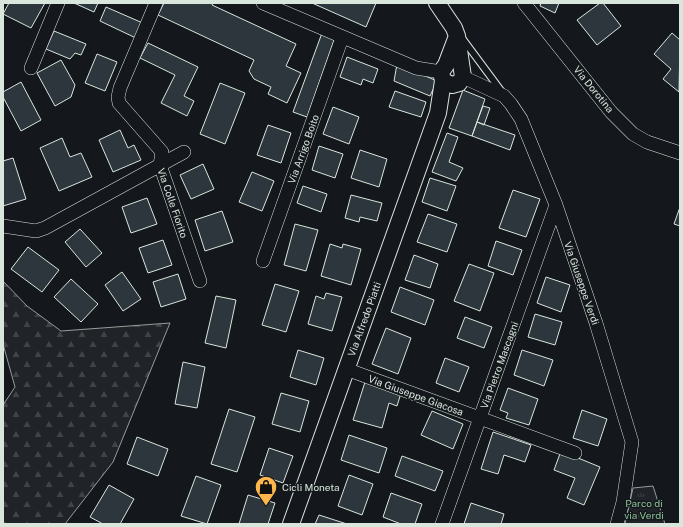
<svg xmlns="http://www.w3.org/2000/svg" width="683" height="527" font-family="'Public Sans',sans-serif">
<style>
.forest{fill:url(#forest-firs);stroke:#939e99}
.park{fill:url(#park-tufts);stroke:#939e99}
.building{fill:#2c363c;stroke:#d8e6dc}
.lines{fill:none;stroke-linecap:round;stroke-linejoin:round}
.service-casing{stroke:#d8e6dc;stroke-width:8}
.minor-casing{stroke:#d8e6dc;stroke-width:14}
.tertiary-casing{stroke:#d8e6dc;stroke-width:18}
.service{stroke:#14181c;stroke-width:6}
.minor{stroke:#14181c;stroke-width:13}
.tertiary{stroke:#14181c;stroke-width:16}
.labels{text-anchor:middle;stroke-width:3;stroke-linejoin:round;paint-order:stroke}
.street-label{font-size:10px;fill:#d8e6dc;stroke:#14181c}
.poi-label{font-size:10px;fill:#d8e6dc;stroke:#14181c;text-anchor:start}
.park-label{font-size:10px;fill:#8ac095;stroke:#14181c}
</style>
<defs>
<pattern id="forest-firs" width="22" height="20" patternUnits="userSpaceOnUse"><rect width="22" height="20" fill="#202428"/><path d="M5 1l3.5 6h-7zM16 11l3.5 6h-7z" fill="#404447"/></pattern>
<pattern id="park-tufts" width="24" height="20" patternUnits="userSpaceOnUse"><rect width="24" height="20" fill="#202428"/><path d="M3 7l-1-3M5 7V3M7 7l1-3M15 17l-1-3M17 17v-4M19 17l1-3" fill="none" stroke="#404447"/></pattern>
</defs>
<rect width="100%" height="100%" fill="#14181c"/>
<path class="forest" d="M3,281l24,25 34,25 109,-8 -57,139 -48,62h-62v-119l12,-18 -12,-43z"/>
<path class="park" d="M653,486l12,38h-40l8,-36z"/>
<path class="building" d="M9,3h36l-14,25 -28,-14z
M74,3h24l-4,9z
M164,3h49l-1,2 84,39 -10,22 15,7 -14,30 -19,-9 3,-7 -17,-8 -5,-8 5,-11 -96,-45z
M312,3h64l-10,24z
M541,3h18l-4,10 -15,-7z
M600,3h3l18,23 -24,19 -20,-25z
M106,7l39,17 -7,15 -38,-18z
M54,31l32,13 -5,11 -6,-2 -5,6 -24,-10z
M322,33l12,7 -27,77 -14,-5z
M672,33l8,7 -1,52 -16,-13 8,-10 -17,-15z
M148,43l50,24 -14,29 10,5 -7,15 -26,-13 14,-28 -35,-17z
M97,54l20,8 -12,29 -20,-8z
M347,57l31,12 -5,14 -10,-4 -2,6 -21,-8z
M61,60l14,25 -4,12 -16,9 -18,-33z
M397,64l40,17 -7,15 -36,-15z
M21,82l20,38 -20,11 -18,-34v-5z
M220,83l25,10 -20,51 -25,-10z
M463,90l22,9 -13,37 -23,-8z
M395,91l31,11 -5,15 -32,-10z
M483,106l7,2 -6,17 -7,-3z
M333,107l26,10 -10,27 -26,-10z
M477,122l38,13 -5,15 -38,-14z
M268,125l23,8 -10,30 -24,-8z
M120,130l8,18 6,-3 7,15 -28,12 -14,-32z
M447,133l11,4 -9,25 14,6 -7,13 -24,-9z
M62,138l8,19 11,-4 11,24 -33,14 -19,-43z
M319,146l24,8 -8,24 -23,-8z
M360,150l27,9 -8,28 -28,-9z
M13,158l13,41 -23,7v-45z
M203,164l11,25 -23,10 -11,-24z
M252,172l22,9 -12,30 -23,-9z
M430,178l26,8 -9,25 -25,-9z
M303,186l24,8 -6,18 -24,-9z
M513,190l27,9 -14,38 -27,-9z
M351,195l31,8 -5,18 -17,-4 -1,5 -14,-4z
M147,198l10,26 -26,9 -9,-26z
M680,207v19l-6,-2z
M222,211l11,31 -28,9 -10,-31z
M428,214l29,10 -10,28 -30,-10z
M295,224l23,6 -12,41 -22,-6z
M80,229l22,24 -16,14 -21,-25z
M163,240l9,25 -24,8 -9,-25z
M496,241l26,9 -9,25 -25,-9z
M330,244l12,4 1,-4 18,5 -10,36 -30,-9z
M28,247l31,23 -17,22 -31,-23z
M414,255l24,9 -8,24 -25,-8z
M469,264l25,9 -14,38 -26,-10z
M122,272l19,27 -18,12 -18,-26z
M178,274l8,25 -25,8 -8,-25z
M546,277l24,8 -9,27 -24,-9z
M71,279l27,25 -17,18 -27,-25z
M275,284l24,7 -13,41 -24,-7z
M400,287l34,13 -9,25 -34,-13z
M326,293l16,4 -10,34 -24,-7 8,-28 8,3z
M216,296l20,4 -10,48 -21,-5z
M535,314l27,8 -7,23 -27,-8z
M465,317l27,10 -8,21 -27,-10z
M386,328l25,10 -13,36 -26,-10z
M298,350l26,8 -8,27 -26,-8z
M522,350l31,10 -9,26 -30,-11z
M445,358l24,9 -10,25 -23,-9z
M183,362l22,5 -8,41 -22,-4z
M365,382l36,11 -4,13 -8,-3 -7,25 -29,-8z
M508,388l30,11 -9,26 -23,-7 2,-5 -8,-3z
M281,393l28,8 -9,31 -28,-8z
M229,409l26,8 -18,55 -26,-8z
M582,410l25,9 -9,27 -25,-8z
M432,411l31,13 -10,25 -32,-14z
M493,432l38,13 -6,17 -21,-7 -6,19 -17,-5z
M349,435l38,13 -8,25 -38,-13z
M137,437l31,12 -10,27 -31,-12z
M269,448l24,8 -10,27 -23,-8z
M561,451l39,16 -16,38 -17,-7 8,-20 -21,-8z
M402,456l41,15 -8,20 -40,-15z
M349,475l24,9 -11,31 -24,-9z
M196,476l25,9 -14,39 -26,-8z
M109,485l25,14 -14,25h-17l-13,-7z
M391,493l31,11 -7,20h-14l-18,-7z
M248,495l27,8 -7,21h-29z
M471,503l33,11 -3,10h-37z
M319,515l28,9h-32z"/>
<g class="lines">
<g class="service-casing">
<path id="service" d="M462,38l40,54"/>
</g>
<g class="minor-casing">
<path id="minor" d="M156,3l-36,85 -2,9 1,6 43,49 -2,13 40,116
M263,3l153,65 25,4
M524,3l87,109 22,22 14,8 33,11
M31,68l27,-65
M463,77l41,19 7,8 10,15 35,86 40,118 36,119 -9,60 -6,22
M3,226l33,5 9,-3 139,-76
M263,261l79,-223
M346,369l229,84
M442,524l114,-319"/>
</g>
<g class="tertiary-casing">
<path id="tertiary" d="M437,3l17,25 3,8 6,41 -4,6 -7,2 -9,-4 -2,-9 5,-7 11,-29
M291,524l147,-411 5,-32"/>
</g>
<use href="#service" class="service"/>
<use href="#minor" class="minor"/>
<use href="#tertiary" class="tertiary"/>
</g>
<defs>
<g id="shop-pin" transform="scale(1.15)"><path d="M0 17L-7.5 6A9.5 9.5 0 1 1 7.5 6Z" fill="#ffb74d" stroke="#14181c"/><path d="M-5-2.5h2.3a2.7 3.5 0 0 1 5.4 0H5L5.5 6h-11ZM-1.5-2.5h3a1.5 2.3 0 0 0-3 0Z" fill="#111"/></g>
</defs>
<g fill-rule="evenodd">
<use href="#shop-pin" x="266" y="487"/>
</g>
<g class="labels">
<g class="street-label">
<text transform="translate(594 89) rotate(51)" y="4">Via Dorotina</text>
<text transform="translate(303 149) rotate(-70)" y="4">Via Arrigo Boito</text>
<text transform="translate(173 203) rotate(71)" y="4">Via Colle Fiorito</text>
<text transform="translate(582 283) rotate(71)" y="4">Via Giuseppe Verdi</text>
<text transform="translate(364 319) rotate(-70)" y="4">Via Alfredo Piatti</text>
<text transform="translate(499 365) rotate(-70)" y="4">Via Pietro Mascagni</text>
<text transform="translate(416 395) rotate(20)" y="4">Via Giuseppe Giacosa</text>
</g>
<g class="poi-label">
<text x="282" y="491">Cicli Moneta</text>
</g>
<g class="park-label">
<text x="644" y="507">Parco di<tspan x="644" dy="12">via Verdi</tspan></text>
</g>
</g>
<rect width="683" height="527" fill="none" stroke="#d8e6dc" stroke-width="8"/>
</svg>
